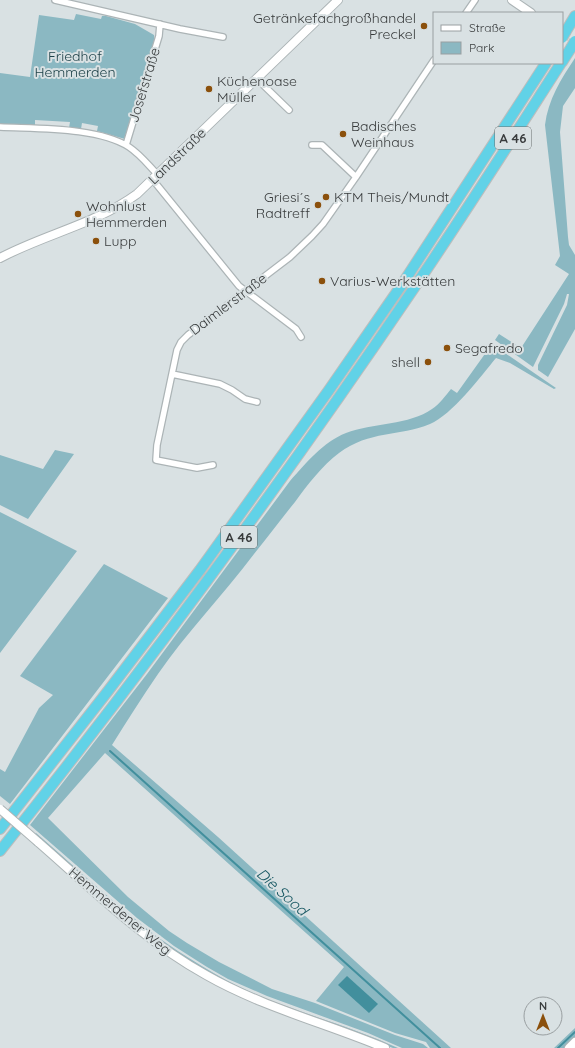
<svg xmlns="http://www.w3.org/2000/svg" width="575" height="1048" font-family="Quicksand,sans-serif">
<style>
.green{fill:#8bb8c2}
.water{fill:#428f9d}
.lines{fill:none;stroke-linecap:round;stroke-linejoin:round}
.stream{stroke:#428f9d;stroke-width:2}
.street-casing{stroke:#acb4b6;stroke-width:8}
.secondary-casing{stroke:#acb4b6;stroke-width:10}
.highway-casing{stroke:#bcbdbd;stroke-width:12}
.street{stroke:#fff;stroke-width:5.5}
.secondary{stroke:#fff;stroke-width:8}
.highway{stroke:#61d2e7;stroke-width:10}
.secondary-bridge-casing{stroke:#acb4b6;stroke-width:10;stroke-linecap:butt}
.highway-bridge-casing{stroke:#bcbdbd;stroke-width:12;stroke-linecap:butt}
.secondary-bridge{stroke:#fff;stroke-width:8}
.highway-bridge{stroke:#61d2e7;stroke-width:10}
.poi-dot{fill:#8b500c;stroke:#d9e1e3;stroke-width:1.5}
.labels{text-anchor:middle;stroke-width:4;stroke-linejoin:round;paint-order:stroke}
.shield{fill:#d9e1e3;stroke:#696e6f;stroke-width:1}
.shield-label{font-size:13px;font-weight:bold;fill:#393c3d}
.poi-label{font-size:14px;fill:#393c3d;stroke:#d9e1e3;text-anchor:start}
.park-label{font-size:14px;fill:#1d4148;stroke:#d9e1e3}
.street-label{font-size:14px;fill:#393c3d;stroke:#d9e1e3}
.water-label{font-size:15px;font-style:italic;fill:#155661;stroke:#d9e1e3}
</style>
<rect width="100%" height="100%" fill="#d9e1e3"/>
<path class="green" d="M76,14l25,5 1,-3h4l29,8 19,11 1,9 -30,95 -28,-8 1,-5 -16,-3 -1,6 -12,-1 1,-6 -35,-2v6l-35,-2v-51l30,4 9,-62 35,5z
M575,58v30l-12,18 -3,26 8,105 1,8 6,10v74l-27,48 -10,-7v-5l29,-60 2,-11h-2l-3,10 -31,63 -38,-27 4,-6 22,14 48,-74 -14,-9 5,-9 -15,-131c3,-25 16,-46 30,-67z
M492,344l64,44 -2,1 -44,-26 -14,-5c-15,18 -44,57 -66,66 -31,13 -60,6 -91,29 -17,13 -31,31 -44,49 -14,17 -27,35 -41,52 -31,41 -67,78 -96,120 -16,23 -31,47 -46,71l106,92 233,211h-21l-4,-6 -31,-9 -79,-32 28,-34 -239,-214 -57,65 80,79 41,34 18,12 32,19 53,27 43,14 80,32 28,9 5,4h-26l-34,-15 -101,-37 -39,-17 -21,-12 -33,-21 -37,-28 -107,-93 117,-151 143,-193c16,-18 33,-39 56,-48 26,-10 64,-8 86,-24 8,-5 13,-13 19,-20l6,4z
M55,450l19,4 -46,65 -28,-14v-50l43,14z
M0,512l77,39 -77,102z
M104,564l64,34 -158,206 -10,-8v-27l5,3 34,-64 14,-13 -33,-19z
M36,833c33,28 65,59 99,86 28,24 59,43 91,61 54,29 116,42 172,68h-5c-55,-22 -113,-39 -166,-66 -73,-36 -132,-94 -192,-148z
M575,1028v10l-11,10h-10z"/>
<path class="water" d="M347,976l31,28 -9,9 -31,-28z"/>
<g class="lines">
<path class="stream" d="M110,751l330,297
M558,1048l17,-16"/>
<g class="street-casing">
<path id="street" d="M55,0l125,29 43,8
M466,13l9,-13
M257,79l32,31
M0,127c37,2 98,0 129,20 12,8 20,19 29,28
M126,145l33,-109 1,-12
M312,145h10l34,32
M153,180l86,106 57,43 5,8
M172,374l48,10 12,6 13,9 12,3
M213,465l-16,3 -41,-8 1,-15 20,-95 4,-8 7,-7 102,-78 22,-21 11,-12 33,-47 78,-117"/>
</g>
<g class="secondary-casing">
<path id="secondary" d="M512,0l19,13
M0,258c45,-24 96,-34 137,-64l201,-194
M38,842c54,47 105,98 168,133 56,32 119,48 179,73
M569,1048l6,-6"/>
</g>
<g class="highway-casing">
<path id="highway" d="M566,31l9,-15
M562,62l9,-14
M0,829l108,-138 92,-121 129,-180 72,-104 145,-223
M0,851c144,-181 282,-368 412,-560 51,-75 100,-152 149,-228"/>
</g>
<use href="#street" class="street"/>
<use href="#secondary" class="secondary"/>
<use href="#highway" class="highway"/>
<g class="secondary-bridge-casing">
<path id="secondary-bridge" d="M0,809l38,33"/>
</g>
<g class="highway-bridge-casing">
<path id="highway-bridge" d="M562,38l4,-7
M571,48l4,-7"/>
</g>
<use href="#secondary-bridge" class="secondary-bridge"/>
<use href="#highway-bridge" class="highway-bridge"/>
</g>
<g class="poi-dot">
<circle cx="424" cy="26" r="4"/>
<circle cx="209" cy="89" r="4"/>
<circle cx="343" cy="134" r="4"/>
<circle cx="326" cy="197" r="4"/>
<circle cx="318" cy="205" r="4"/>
<circle cx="78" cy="214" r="4"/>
<circle cx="96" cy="241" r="4"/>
<circle cx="322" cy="281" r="4"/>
<circle cx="447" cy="348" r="4"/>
<circle cx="428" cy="362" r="4"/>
</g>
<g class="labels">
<g class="shield">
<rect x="495" y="127" width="36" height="22" rx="3"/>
<rect x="221" y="526" width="36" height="22" rx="3"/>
</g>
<g class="shield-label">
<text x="513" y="143">A 46</text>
<text x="239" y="542">A 46</text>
</g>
<g class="poi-label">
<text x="416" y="23" text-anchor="end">Getränkefachgroßhandel<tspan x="416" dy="16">Preckel</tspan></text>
<text x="217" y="86">Küchenoase<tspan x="217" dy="16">Müller</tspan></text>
<text x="351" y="131">Badisches<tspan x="351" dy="16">Weinhaus</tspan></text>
<text x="310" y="202" text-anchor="end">Griesi´s<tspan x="310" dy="16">Radtreff</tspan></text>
<text x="334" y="202">KTM Theis/Mundt</text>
<text x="86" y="211">Wohnlust<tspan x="86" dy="16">Hemmerden</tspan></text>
<text x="104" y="246">Lupp</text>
<text x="330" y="286">Varius-Werkstätten</text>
<text x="455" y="353">Segafredo</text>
<text x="420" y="367" text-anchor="end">shell</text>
</g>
<g class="park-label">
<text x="75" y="61">Friedhof<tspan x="75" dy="16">Hemmerden</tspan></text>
</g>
<g class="street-label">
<text transform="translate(144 85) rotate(-73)" y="5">Josefstraße</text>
<text transform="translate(177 156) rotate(-44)" y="5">Landstraße</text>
<text transform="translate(228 304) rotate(-37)" y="5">Daimlerstraße</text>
<text transform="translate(120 911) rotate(40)" y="5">Hemmerdener Weg</text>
</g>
<g class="water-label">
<text transform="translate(282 892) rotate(42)" y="5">Die Sood</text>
</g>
</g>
<rect x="433" y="12" width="130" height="52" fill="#d9e1e3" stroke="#999fa1"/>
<rect x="441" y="25" width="20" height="6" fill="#ffffff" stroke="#999fa1"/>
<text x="469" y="32" font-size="12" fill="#393c3d">Straße</text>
<rect x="441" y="42" width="20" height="12" fill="#8bb8c2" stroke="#999fa1"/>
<text x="469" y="52" font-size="12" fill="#393c3d">Park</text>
<g transform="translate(543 1016)"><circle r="19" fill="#d9e1e3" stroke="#999fa1"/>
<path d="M0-3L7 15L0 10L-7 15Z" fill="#8b500c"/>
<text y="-6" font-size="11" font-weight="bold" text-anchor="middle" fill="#393c3d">N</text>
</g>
</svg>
